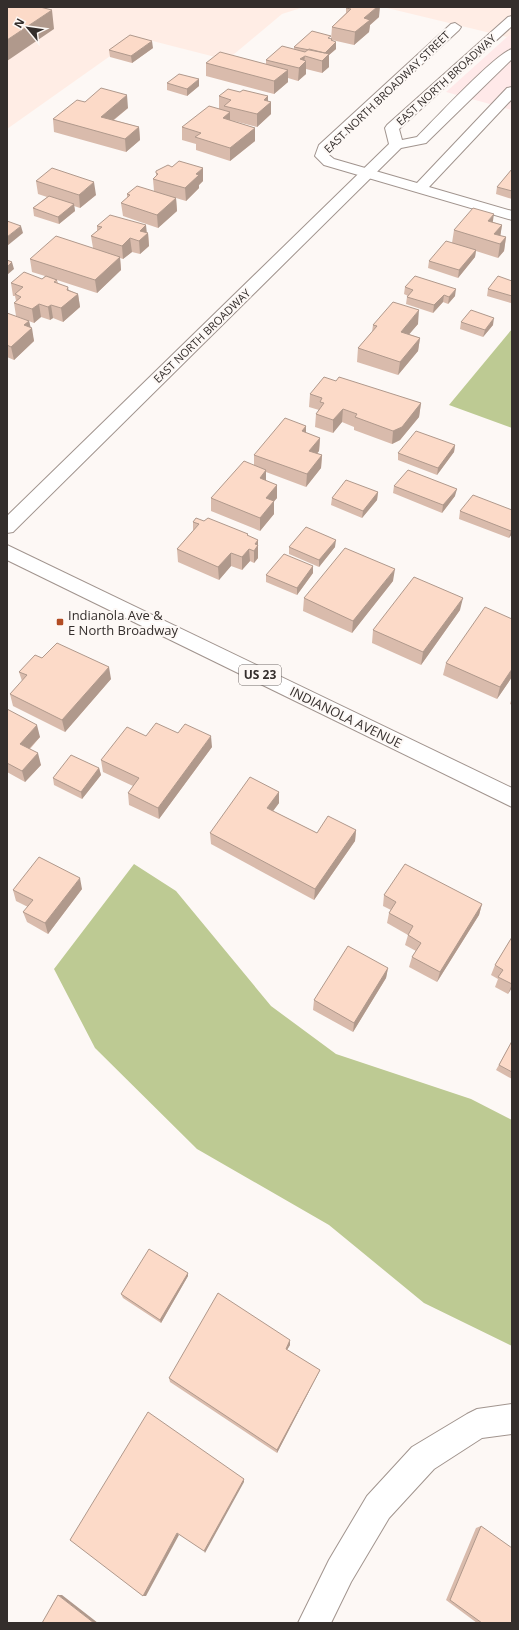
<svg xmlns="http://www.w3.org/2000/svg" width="519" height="1630" font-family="'Open Sans',sans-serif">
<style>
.commercial{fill:#ffe9e9}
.built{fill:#ffede5}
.forest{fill:#bdca93}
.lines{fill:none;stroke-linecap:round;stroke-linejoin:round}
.service-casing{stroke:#a1948e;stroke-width:2}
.minor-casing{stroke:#a1948e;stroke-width:2}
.secondary-casing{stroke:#a1948e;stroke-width:2}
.primary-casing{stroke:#a1948e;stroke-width:2}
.service{fill:#fff;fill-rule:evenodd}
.minor{fill:#fff;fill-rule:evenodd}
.secondary{fill:#fff;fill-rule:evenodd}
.primary{fill:#fff;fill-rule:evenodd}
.wall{fill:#d9bbac}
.shaded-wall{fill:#b0998c}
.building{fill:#fcdac8;stroke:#b0998c}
.poi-dot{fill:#b24c23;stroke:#fdf8f5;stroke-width:1.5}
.labels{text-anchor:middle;stroke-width:4;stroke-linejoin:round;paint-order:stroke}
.far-street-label{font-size:11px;fill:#342e2c;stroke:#fdf8f5}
.shield{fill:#fdf8f5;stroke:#706b68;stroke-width:1}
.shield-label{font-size:12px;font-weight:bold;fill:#342e2c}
.poi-label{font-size:13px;fill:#342e2c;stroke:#fdf8f5;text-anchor:start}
.street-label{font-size:13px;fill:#342e2c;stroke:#fdf8f5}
</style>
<rect width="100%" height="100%" fill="#fdf8f5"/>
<path class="commercial" d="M512,33v77l-66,-18 61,-55z"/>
<path class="built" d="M7,7h297l-22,7 -55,46 -90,-23 -130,92z
M383,7h129v26l-5,4z"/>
<path class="forest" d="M512,329v99l-63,-23z
M134,864l42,27 95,115 65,48 135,45 41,21v226l-88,-43 -95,-78 -132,-76 -102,-101 -41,-79z"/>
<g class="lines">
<g class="service-casing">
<path id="service" d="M455,23l6,4 -2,3 -129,119 -1,6 5,4 83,24 90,-95 5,-1v12l-83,88 83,24v9l-188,-55 -9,-9 4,-11 132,-121z"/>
</g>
<g class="minor-casing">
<path id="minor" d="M512,1404v30l-30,4 -48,31 -45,49 -38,64 -20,41h-33l31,-63 38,-64 45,-49 55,-33 10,-5z"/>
</g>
<g class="secondary-casing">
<path id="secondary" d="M512,16v10l-113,103 3,11 15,-3c16,-16 79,-84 95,-88v10l-86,84 -25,5 -388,384 -6,1v-17l382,-372 -4,-16 2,-3 121,-108z"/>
</g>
<g class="primary-casing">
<path id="primary" d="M7,545l505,243v19l-505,-247z"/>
</g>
<use href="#service" class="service"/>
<use href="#minor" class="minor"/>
<use href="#secondary" class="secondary"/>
<use href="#primary" class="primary"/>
</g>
<path class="wall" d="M346,8l33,9 -9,8 -1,7 -15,13 -22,-5v1l4,1v7l-7,6v12l-7,6 -16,-4v5l-8,7 -10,-3v4l-14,12 -68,-18v-13l60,1v-4l28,-11v-2l37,-8 1,-12 14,-14z
M153,48l-21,15 -22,-6 -1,-7z
M167,83l32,3 -12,10 -20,-6z
M219,96l52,6v12l-14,13 -27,-7 25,8v13l-25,20 -34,-11v-6l-14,-4v-13l37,-18z
M85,102l43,6 -14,12 25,7 1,13 -14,12 -72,-20 -1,-13z
M512,169v30l-16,-5 1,-7z
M156,171l47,10 -4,4v3l-13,13 -10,-3 1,13 -19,17 -35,-12 -2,-13 6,-5v-4l27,-3 -1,-12 3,-3z
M36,181l60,14 -16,13 -6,-2 1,5 -16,13 -25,-8 -1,-8 14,-11 -9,-3z
M493,222l9,3 -2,11 6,1 -2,14 -6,7 -22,-7 -1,6 -17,21 -30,-10 1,-7 23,-18 2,-13z
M97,226l51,7 1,13 -9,8 -8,-2 -9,7 -3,-1 1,12 -24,23 -40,-13 1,3 11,7 9,4 2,13 -17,15 -10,-4 -3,2 -9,-3 -7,6 -18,-7 -2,-13 2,-2 -1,-5h-2l-2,-13 31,-4 3,-3 -13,-4 -2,-13 63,-11 -2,-12 6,-5z
M512,281v20l-1,2 -24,-7 1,-7z
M405,287l50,9 -7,8 -5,-2 -10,11 -27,-9 1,-7 1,-1 -4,-2z
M7,313l22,8 5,20 -20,19 -7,-3z
M461,322l32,3 -10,12 -23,-8z
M418,324l-9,10 11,4 -2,13 -20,24 -41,-13 1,-14 14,-16 1,-7z
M336,381l85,22 -2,14 -19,23 -8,4 -38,-14v-3l-12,-5 -9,11 -18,-6 1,-13 3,-4 -10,-3 1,-13z
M306,426v7l14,5 -1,13 -2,2 5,2 -1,13 -15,19 -40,-15v9l11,4v13l-3,3v13l-14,17 -49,-20v-13l43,-33v-10z
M455,445l-1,7 -17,23 -39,-15v-7z
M394,486l61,10 -13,17 -49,-20z
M378,492l-1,8 -15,18 -31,-13 1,-7z
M512,510v24l-3,4 -50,-19 1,-8z
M204,521l44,13v2l10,4v18l-4,5 -4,-2 -8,9 -11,-4 -12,14 -41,-18 -1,-13 16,-18v-9z
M289,547h46l-16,20 -30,-13z
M313,566v7l-16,22 -31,-13v-7z
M393,581l-41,52 -49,-22 1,-13z
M460,610l-39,55 -49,-22 1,-13z
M42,658l69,21 -46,53 -52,-26 -3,-12 12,-13 -3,-9z
M446,663l66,14 -15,22 -54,-24z
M512,697v8l-2,-1z
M7,709l33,28 -10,12 11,16 -16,17 -18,-10z
M146,736l66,11 -53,72 -30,-14 -1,-12 5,-7 -30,-14 -2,-12z
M99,768l2,7 -19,24 -28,-14 -1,-7z
M279,792v11l-6,8 44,22 39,-3 -1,11 -41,59 -103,-56 -1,-11z
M82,889l-34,45 -21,-12 -4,-10 5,-5 -12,-6 -3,-11z
M384,895l98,9 -3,11 -42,67 -28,-15 3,-10 4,-6 -11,-6 3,-10 -21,-12 2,-10 2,-3 -8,-4z
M512,937v51l-4,6 -13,-7 3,-8 -7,-4 4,-10z
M388,968l-2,10 -33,54 -40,-22 1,-10z
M512,1041v38l-16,-9z
M188,1273v3l-27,47 -38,-25 -2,-4z
M290,1345l-3,5 33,20 -2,4 -41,79 -107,-71 -1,-4z
M481,1526l31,97h-35l-31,-23 30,-72z"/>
<path class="shaded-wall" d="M377,7h3l-1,10 -9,8 -1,7 -15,13 1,-13 9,-14z
M52,10l2,19 -47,32v-21z
M332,39v7l4,-4v7l-7,6v12l-7,6v-12l2,-7z
M152,41l1,7 -21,15 -1,-7z
M305,56l-1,7 2,-2v13l-8,7 1,-13 1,-9z
M288,70v12l-14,12v-13z
M199,79v7l-12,10v-7z
M127,95l1,13 -26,21 -1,-12z
M268,96v8l3,-2v12l-14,13v-13l7,-14z
M230,112v13l-7,-7z
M139,127l1,13 -14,12 -1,-13z
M255,128v13l-25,20v-13z
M203,168v13l-4,4v3l-13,13 -1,-13 11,-14z
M94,182l2,13 -16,13 -1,-13z
M176,198l1,13 -19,17 -1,-13z
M74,204l1,7 -16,13 -1,-7z
M494,214l-2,13 -4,-6z
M146,225l1,9 1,-1 1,13 -9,8 -1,-13 1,-10z
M502,225l-2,13 -6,-4z
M21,226l2,7 -16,13v-9z
M506,237l-2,14 -6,7 2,-14z
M130,238l2,14 -9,7 -1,-13z
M476,250l-1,7 -17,21 1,-8z
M120,257l1,13 -24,23 -2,-13z
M12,262l2,7 -7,6v-8z
M68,287l2,13 8,-6 2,13 -17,15 -2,-14z
M456,289l-1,7 -7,8 1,-7z
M444,295l-1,7 -10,11 1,-8z
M39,304l2,13 -7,6 -2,-14z
M51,305l2,13 -3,2 -2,-13z
M419,310l-1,14 -18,21 1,-13z
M494,318l-1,7 -10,12 2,-7z
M29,321l2,8 1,-1 2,13 -20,19 -3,-13 13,-22z
M420,338l-2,13 -20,24 2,-13z
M421,403l-2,14 -19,23 -8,4 1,-13z
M343,409l-1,13 -9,11v-13z
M306,426v13l-4,-8z
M320,438l-1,13 -10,13v-13z
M455,445l-1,7 -17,23 1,-7z
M322,455l-1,13 -15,19 1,-13z
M266,470v13l-6,-5z
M277,485v13l-11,13v-13z
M457,489l-2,7 -13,17 1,-8z
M378,492l-1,8 -15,18 1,-7z
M274,501v13l-14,17v-13z
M512,529v5l-3,4 2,-7z
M258,540v6v-1v13l-4,5v-12l1,-7z
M336,540l-1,7 -16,20v-7z
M249,549l1,12 -8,9v-13z
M231,553v13l-12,14 -1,-13z
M313,566v7l-16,22v-7z
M395,569l-2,12 -41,52 1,-12z
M463,598l-3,12 -39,55 2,-13z
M109,667l2,12 -46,53 -3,-12z
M512,669v8l-15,22 3,-12z
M37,725l3,12 -17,18 -3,-11z
M211,736l1,11 -53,72 -1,-11z
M38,753l3,12 -16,17 -3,-11z
M99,768l2,7 -19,24 -1,-7z
M279,792v11l-12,16v-11z
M356,830l-1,11 -41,59 1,-11z
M80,878l2,11 -34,45 -3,-11z
M482,904l-3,11 -42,67 3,-10z
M388,968l-2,10 -33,54 1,-9z
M512,984v3l-4,7z
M188,1273v3l-27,47 -1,-3z
M290,1340v5l-5,8 1,-4z
M320,1370l-2,4 -41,79v-3z
M244,1479v3l-39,71 -1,-2z
M177,1533l2,2 -33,61h-3z
M58,1595h4l36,28h-4z"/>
<path class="building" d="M7,7h33l12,3 -45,30z
M347,7h30l-13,11 6,2 -15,12 -23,-5 19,-18 -5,-1z
M312,31l19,5 -3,2 4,1 -1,1 5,2 -11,11 -31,-6z
M130,35l22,6 -21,15 -22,-6z
M282,46l23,6 4,-3 20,5 -7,7 -17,-5 -5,3 6,2 -7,7 -33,-8z
M220,52l68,18 -14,11 -68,-18z
M179,74l20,5 -12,10 -20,-6z
M101,88l26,7 -26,22 38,10 -14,12 -72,-20 24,-19 8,2z
M228,89l12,3 3,-2 25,6 -4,4 7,2 -14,12 -33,-8 7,-6 -12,-4z
M209,106l21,6 -7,6 32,10 -25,20 -35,-11 6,-4 -19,-6z
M179,161l24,7 -7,6 3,1 -14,13 -32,-9 5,-5 -2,-1v-2l12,-6 4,2z
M52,168l42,14 -15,13 -43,-14z
M512,169v22l-15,-4z
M137,186l39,12 -19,17 -36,-12 9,-8 -3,-1z
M49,196l25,8 -16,13 -25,-9z
M473,208l21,6 -6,7 14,4 -8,9 12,3 -6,7 -46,-14z
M110,215l36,10 -6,6 8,2 -9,8 -9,-3 -8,8 -31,-10 11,-9 -5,-1z
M7,221l14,5 -14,11z
M56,236l64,21 -25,23 -65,-21z
M446,241l30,9 -17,20 -30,-9z
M7,260l5,2 -5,5z
M24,272l18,7 4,-3 11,4 -3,2 14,5 -1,3 11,4 -17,14 -10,-3 -3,2 -9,-3 -7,5 -18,-6 7,-6 -6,-3 8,-7 -12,-4z
M415,276l41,13 -7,8 -5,-2 -10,10 -27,-8 6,-7 -8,-3z
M498,276l14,5v15l-24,-7z
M393,302l26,8 -18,22 19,6 -20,24 -42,-14 19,-22 -4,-1z
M471,310l23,8 -9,12 -24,-8z
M7,313l22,8 -5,4 8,3 -21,19 -4,-2z
M324,377l12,4 3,-4 82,26 -19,24 -9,4 -38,-14 2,-3 -14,-5 -10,11 -17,-6 8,-11 -4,-1 2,-4 -12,-4z
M285,418l21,8 -4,5 18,7 -11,13 13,4 -15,19 -53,-19z
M416,431l39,14 -17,23 -40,-15z
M244,461l22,9 -6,8 17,7 -11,13 8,3 -14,17 -49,-20z
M408,470l49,19 -14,16 -49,-19z
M346,480l32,12 -15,19 -31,-13z
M473,495l39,15v19l-1,2 -51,-20z
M196,518l8,3 4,-3 40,16 -1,1 11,5 -3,4 3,1 -4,6 -5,-2 -7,8 -11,-4 -13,14 -41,-18 22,-25 -6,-2z
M306,527l30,13 -17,20 -30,-13z
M345,548l50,21 -42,52 -49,-23z
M284,554l29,12 -16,22 -31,-13z
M414,577l49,21 -40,54 -50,-22z
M485,607l27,12v50l-12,18 -54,-24z
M57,643l52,24 -47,53 -52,-26 17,-19 -8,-3 16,-17 7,3z
M7,709l30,16 -17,19 18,9 -16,18 -15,-8z
M156,723l22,10 7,-9 26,12 -53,72 -30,-15 11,-15 -38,-18 26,-33 19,9z
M71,755l28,13 -18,24 -28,-14z
M250,777l29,15 -12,16 50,25 11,-17 28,14 -41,59 -105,-56z
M39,857l41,21 -35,45 -22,-11 10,-12 -20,-10z
M405,864l77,40 -42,68 -28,-15 9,-14 -13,-8 5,-9 -24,-13 7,-11 -12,-7z
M512,937v47l-14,-7 5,-7 -8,-5z
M348,946l40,22 -34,55 -40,-23z
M512,1041v31l-13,-7z
M149,1249l39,24 -28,47 -39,-26z
M218,1293l72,47 -4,9 34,21 -43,80 -108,-72z
M148,1412l96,67 -40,72 -27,-18 -34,63 -73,-56z
M481,1526l31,22v75h-30l-32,-23z
M58,1595l36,28h-52z"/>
<rect class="poi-dot" x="56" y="618" width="8" height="8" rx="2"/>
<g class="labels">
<g class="far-street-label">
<text transform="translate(446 80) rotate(-42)" y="4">EAST NORTH BROADWAY</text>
<text transform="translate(387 92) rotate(-44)" y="4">EAST NORTH BROADWAY STREET</text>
<text transform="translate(202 336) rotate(-44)" y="4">EAST NORTH BROADWAY</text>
</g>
<rect class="shield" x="239" y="665" width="42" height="20" rx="3"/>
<g class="shield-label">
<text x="260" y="679">US 23</text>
</g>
<g class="poi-label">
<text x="68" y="620">Indianola Ave &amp;<tspan x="68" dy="15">E North Broadway</tspan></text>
</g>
<g class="street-label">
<text transform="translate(346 717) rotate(26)" y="5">INDIANOLA AVENUE</text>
</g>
</g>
<rect width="519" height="1630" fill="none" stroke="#342e2c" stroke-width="16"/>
<g transform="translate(28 28) rotate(299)" stroke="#fdf8f5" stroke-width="3" paint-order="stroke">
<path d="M0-3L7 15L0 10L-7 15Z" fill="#342e2c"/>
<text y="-6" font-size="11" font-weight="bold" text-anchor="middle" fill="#342e2c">N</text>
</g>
</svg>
